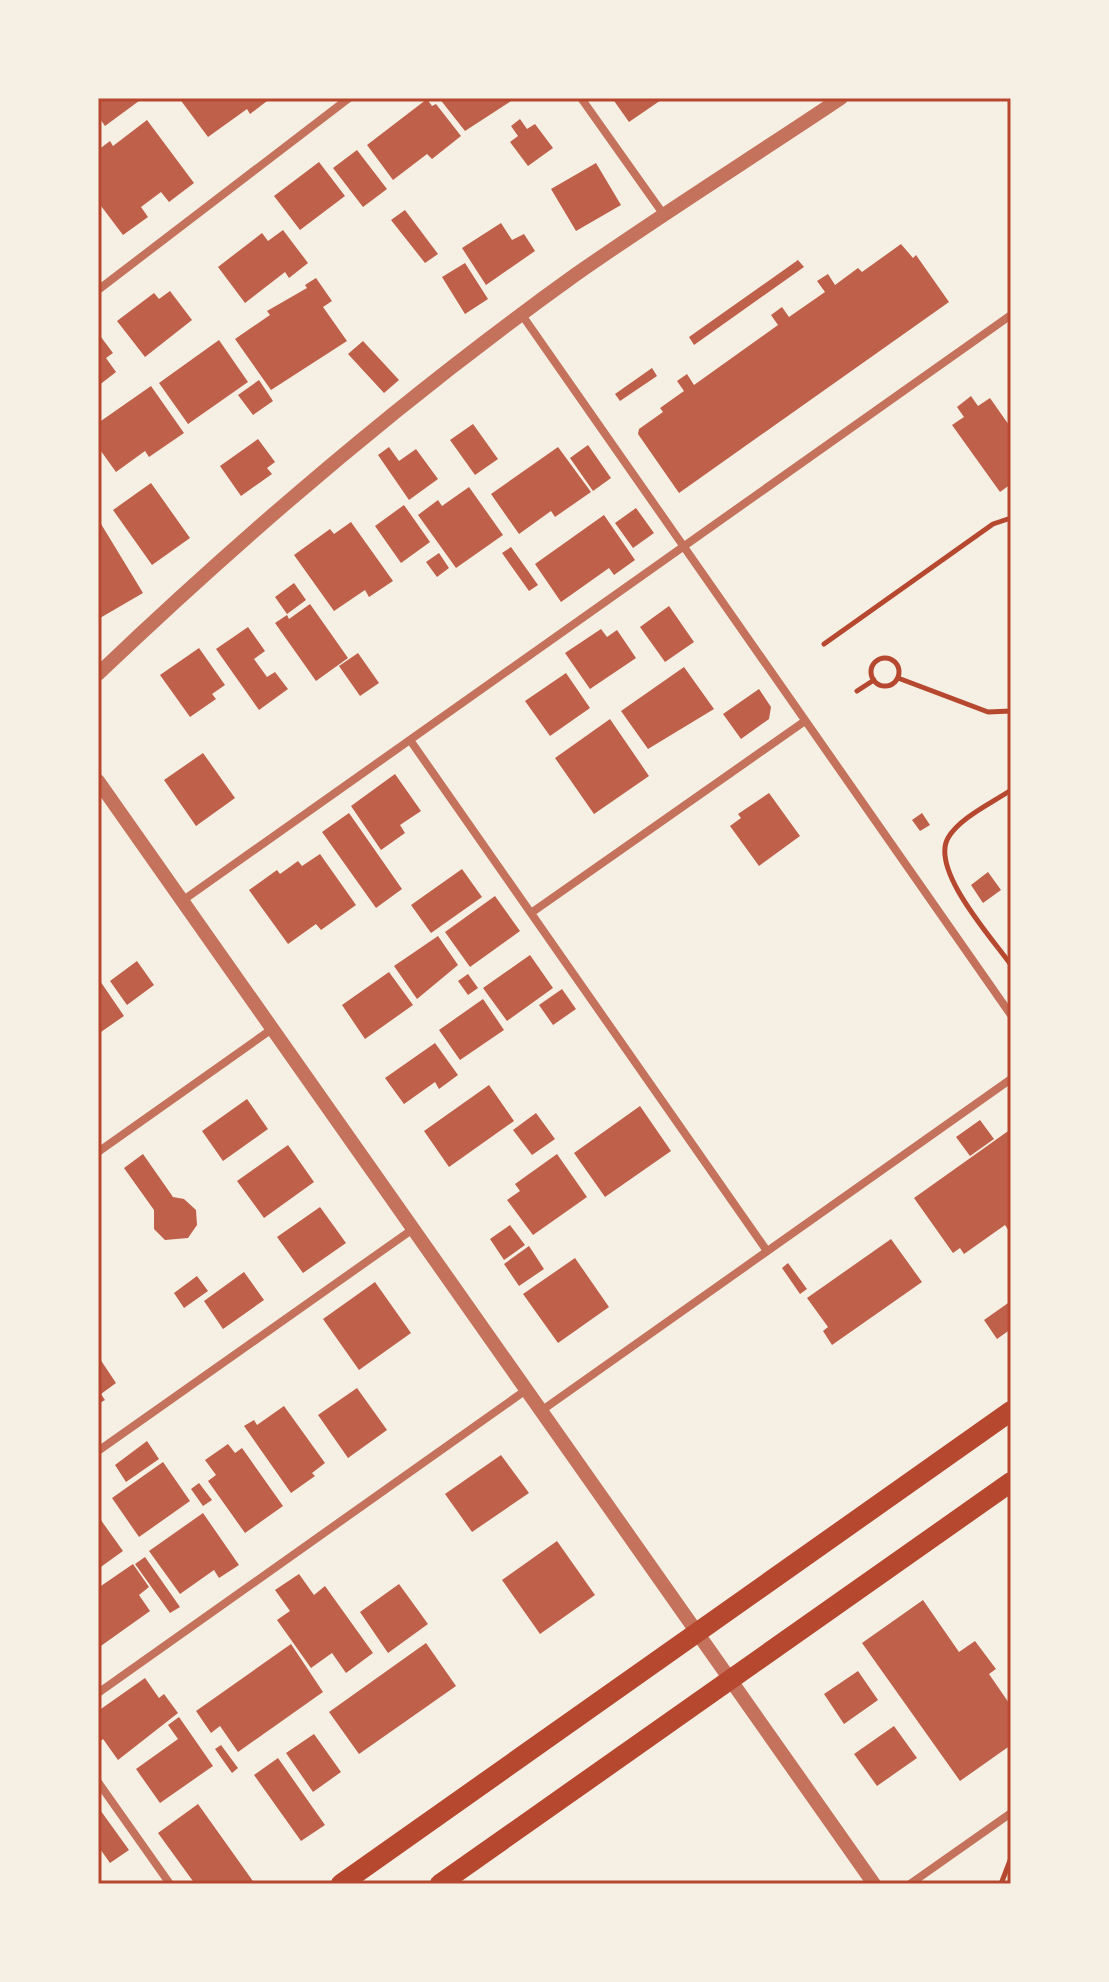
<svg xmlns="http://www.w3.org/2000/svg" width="1109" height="1982" font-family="'Golos Text',sans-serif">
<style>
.building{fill:#bf614a}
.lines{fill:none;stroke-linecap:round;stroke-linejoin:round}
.path{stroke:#b5482f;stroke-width:5}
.minor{stroke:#c5725c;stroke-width:8}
.tertiary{stroke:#c5725c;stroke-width:14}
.primary{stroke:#b5482f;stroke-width:20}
.neatline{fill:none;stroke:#b5482f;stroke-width:3}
</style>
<rect width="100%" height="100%" fill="#f6efe4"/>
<path class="building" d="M98,98h45l-38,28 -7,-10z
M179,98h92l-21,16 -3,-5 -39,28z
M439,98h69l3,3 -46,30z
M612,98h52l-35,24z
M427,99l5,7 4,-2 25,32 -29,23 -5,-5 -34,26 -26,-35z
M520,119l7,10 8,-5 18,24 -25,18 -18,-24 8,-6 -7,-10z
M147,120l47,63 -25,19 -8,-10 -20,15 7,10 -25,18 -25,-33v-52l12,-9 3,5z
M357,150l30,39 -24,18 -30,-39z
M319,162l26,34 -45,34 -26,-34z
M596,163l25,42 -45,26 -25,-42z
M405,210l33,44 -13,9 -34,-43z
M501,223l11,17 12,-6 11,17 -49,34 -24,-37z
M283,230l25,33 -19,15 -4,-6 -40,31 -27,-36 44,-34 6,8z
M901,244l12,14 3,-3 33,47 -270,191 -41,-59 1,-5 24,-17 -3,-4 24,-17 -7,-10 10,-7 7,11 84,-60 -7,-10 11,-8 7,10 36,-25 -8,-11 11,-7 7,11 23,-17 4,4z
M798,260l6,7 -110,78 -5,-8z
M465,263l23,36 -23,15 -23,-37z
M316,278l16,23 -9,6 24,34 -76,49 -36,-51 35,-24 -3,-4 40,-23 -2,-3z
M170,291l22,29 -47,37 -28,-36 37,-28 5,6z
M98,333l15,20 -7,5 10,14 -18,14z
M219,340l29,42 -60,42 -29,-41z
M363,341l36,39 -15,13 -36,-39z
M652,368l5,8 -37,25 -5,-7z
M259,380l14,21 -20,14 -15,-20z
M151,386l33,47 -35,24 -4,-6 -29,21 -18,-25v-24z
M971,396l7,10 12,-8 21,30v56l-11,8 -48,-67 12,-8 -7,-10z
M473,424l25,35 -23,16 -25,-35z
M258,439l17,23 -8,6 5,6 -31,22 -21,-30z
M588,445l23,33 -18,13 -23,-33z
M389,447l10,14 17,-12 22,30 -29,21 -31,-45z
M558,447l33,45 -36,25 -4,-6 -32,23 -28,-40z
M151,483l39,55 -38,27 -39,-55z
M469,487l34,48 -47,33 -38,-53 20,-15 4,6z
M404,505l26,37 -29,21 -26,-37z
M636,508l18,25 -21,15 -18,-25z
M604,515l31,45 -21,15 -5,-7 -48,34 -26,-38z
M98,519l45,74 -43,25 -2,-3z
M351,522l42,59 -24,16 -4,-7 -31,21 -40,-56 36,-26 4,5z
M511,547l27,38 -9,6 -27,-38z
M439,553l10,15 -12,9 -11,-15z
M294,583l12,17 -19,14 -12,-17z
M310,604l38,54 -32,23 -41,-58 12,-8 2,4z
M669,606l25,36 -29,20 -25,-35z
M248,627l17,24 -11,8 13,18 8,-5 13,17 -29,21 -43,-61z
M601,629l6,8 10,-7 19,28 -46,31 -25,-36z
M199,648l26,37 -13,9 4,5 -26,18 -30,-42z
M358,653l21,30 -19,13 -21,-30z
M684,667l30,42 -66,40 -27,-38z
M566,673l24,35 -40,28 -25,-35z
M759,689l12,18 -2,12 -28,20 -18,-25z
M610,719l39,57 -55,38 -39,-56z
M203,753l32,45 -39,28 -32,-46z
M395,774l26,37 -21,14 5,8 -24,17 -30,-44z
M769,793l31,43 -41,30 -29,-40 11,-8 -3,-4z
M349,813l53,76 -26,19 -54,-76z
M922,813l8,12 -10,6 -8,-11z
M320,854l36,51 -35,25 -5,-6 -28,20 -39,-54 28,-20 3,4 18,-13 4,5z
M462,869l20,28 -51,36 -20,-28z
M988,872l13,18 -18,13 -12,-18z
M495,896l25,35 -50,36 -25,-35z
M438,936l20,29 -41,34 -23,-33z
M530,955l23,33 -46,33 -24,-33z
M137,961l17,24 -27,20 -17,-24z
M389,972l24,33 -48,34 -23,-34z
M468,974l10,14 -10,7 -10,-14z
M98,978l26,38 -26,18z
M562,989l14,20 -23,16 -14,-20z
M483,999l21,31 -44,30 -21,-30z
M435,1043l23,32 -19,14 -4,-7 -31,22 -19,-26z
M489,1085l25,36 -65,46 -25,-36z
M247,1099l21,30 -45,32 -21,-30z
M640,1106l31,45 -66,46 -31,-44z
M536,1113l19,26 -23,16 -19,-25z
M980,1120l14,19 -24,17 -14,-19z
M1011,1129v105l-6,-9 -41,29 -4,-6 -7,5 -39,-55z
M288,1145l26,37 -50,36 -27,-37z
M143,1154l30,43 11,2 12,11 1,15 -9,13 -23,2 -11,-11v-19l-30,-42z
M557,1154l30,43 -54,38 -26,-35 13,-9 -5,-7z
M320,1207l26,36 -43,30 -26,-36z
M510,1225l15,20 -21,15 -14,-21z
M891,1239l31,43 -90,63 -9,-14 5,-4 -21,-29z
M529,1246l15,23 -25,17 -15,-22z
M575,1258l34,49 -51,36 -35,-49z
M788,1263l19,26 -7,5 -18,-26z
M244,1272l20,28 -41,29 -19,-28z
M197,1276l11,15 -24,17 -10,-15z
M375,1282l36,51 -52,37 -36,-51z
M1011,1301v28l-14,10 -13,-19z
M98,1356l18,27 -15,11 4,6 -7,4z
M357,1388l30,42 -39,28 -30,-43z
M284,1406l41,57 -13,10 3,3 -24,17 -47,-67 10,-6 3,5z
M147,1441l12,18 -33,23 -11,-17z
M228,1444l7,9 7,-5 41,58 -38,27 -37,-52 8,-6 -11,-15z
M501,1455l28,38 -57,39 -27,-38z
M163,1462l27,39 -51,36 -27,-39z
M199,1483l13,17 -9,6 -12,-17z
M203,1513l36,52 -20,13 -5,-8 -34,24 -31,-43z
M98,1516l25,35 -25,18z
M557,1541l38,54 -55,39 -38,-54z
M145,1557l35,50 -10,6 -35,-49z
M133,1564l16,23 -10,8 11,16 -52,37v-60z
M299,1574l15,21 11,-9 48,67 -27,20 -14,-20 -21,15 -34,-48 13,-9 -15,-21z
M399,1584l29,40 -40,29 -28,-41z
M923,1600l36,52 16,-11 21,28 -7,5 22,32v39l-51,36 -98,-138z
M426,1643l30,43 -97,68 -30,-42z
M291,1644l32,48 -85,60 -18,-26 -9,7 -15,-22z
M858,1671l20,29 -34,24 -20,-30z
M145,1678l14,20 5,-4 14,19 -60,47 -15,-21 -5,4v-32z
M179,1717l34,49 -53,37 -24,-34 42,-30 -10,-14z
M894,1726l23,32 -40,28 -23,-32z
M314,1734l27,38 -28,20 -27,-39z
M221,1745l17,23 -6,5 -17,-24z
M278,1758l47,67 -24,16 -47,-66z
M198,1804l57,80h-60l-37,-51z
M98,1807l31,43 -19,13 -12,-17z"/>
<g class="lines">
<path class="path" d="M824,644l169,-120 18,-6
M871 672a14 14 0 1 1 28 0a14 14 0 1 1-28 0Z
M898,678l90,34 23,-1
M857,691l17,-11
M1011,790c-19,13 -52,28 -63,48 -18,32 44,100 63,127
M1001,1884l10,-26"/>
<path class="minor" d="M581,98l83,117
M98,290l251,-192
M522,315l489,700
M410,740l357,511
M182,901l829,-586
M531,913l274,-192
M98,1152l174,-123
M541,1411l470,-332
M98,1451l315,-222
M98,1693l428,-303
M98,1782l72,102
M910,1884l101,-71"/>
<path class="tertiary" d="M98,674c150,-143 308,-278 477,-399 87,-61 178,-118 266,-177
M98,781l776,1103"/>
<path class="primary" d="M341,1884l670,-473
M440,1884l571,-402"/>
</g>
<rect width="1109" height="1982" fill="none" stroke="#f6efe4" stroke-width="200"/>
<rect x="100" y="100" width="909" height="1782" class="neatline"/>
</svg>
